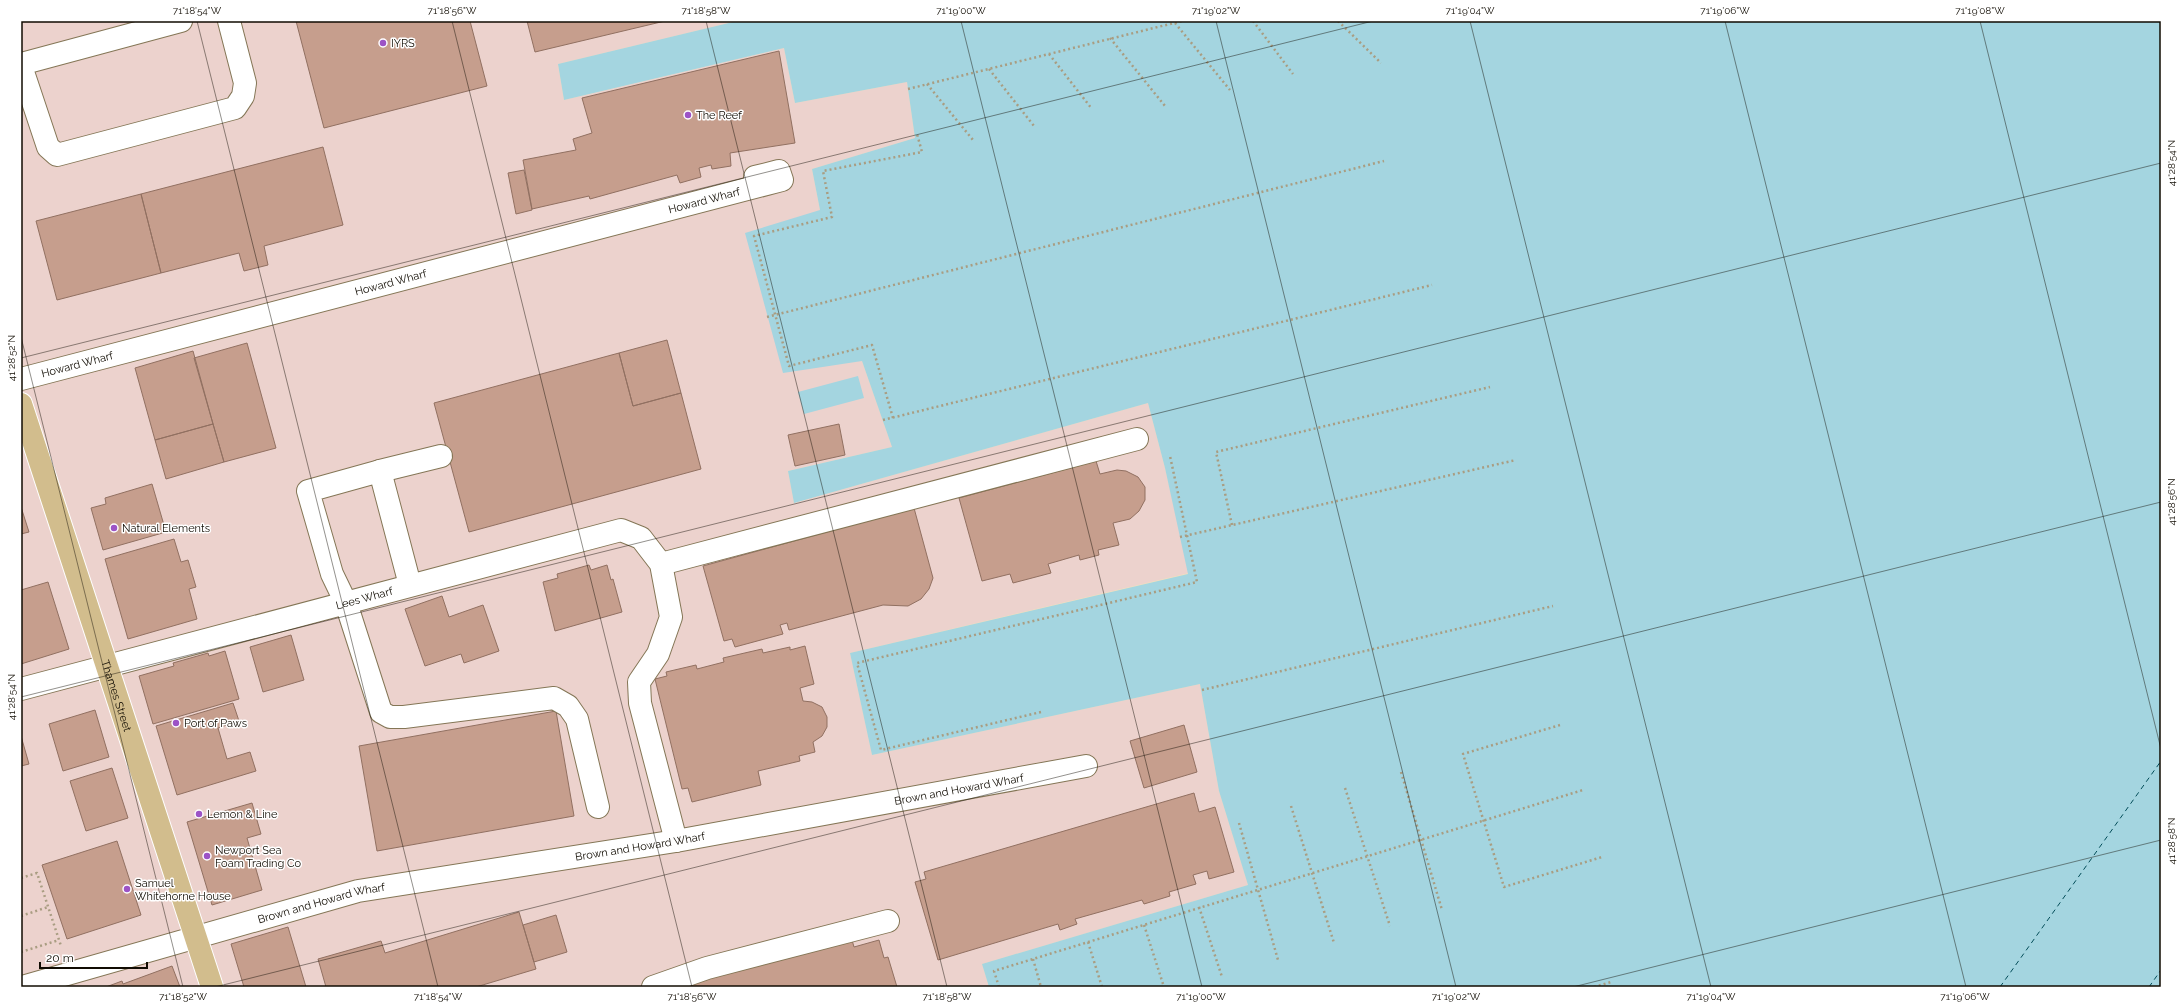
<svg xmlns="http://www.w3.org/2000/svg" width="2182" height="1008" font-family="Raleway,sans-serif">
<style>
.commercial{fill:#ecd2cd}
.water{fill:#a4d5e0}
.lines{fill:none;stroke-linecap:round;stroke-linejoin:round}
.ferry{stroke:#034d59;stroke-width:1;stroke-dasharray:5 4;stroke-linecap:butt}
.building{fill:#c69e8d;stroke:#917061}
.minor-casing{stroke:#847656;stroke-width:24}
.major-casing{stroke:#fff;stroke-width:24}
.path{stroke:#a99d82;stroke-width:2.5;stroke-dasharray:2 3;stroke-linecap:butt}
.minor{stroke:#fff;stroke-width:22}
.major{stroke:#d2bd8d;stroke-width:22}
.ticks{fill:none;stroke:#100b02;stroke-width:1;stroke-opacity:0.45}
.poi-dot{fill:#9c53c6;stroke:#fff;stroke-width:1.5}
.labels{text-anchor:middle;stroke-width:3;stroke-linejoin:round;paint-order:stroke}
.poi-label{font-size:11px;fill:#100b02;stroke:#fff;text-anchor:start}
.street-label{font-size:11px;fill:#100b02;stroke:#fff}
.neatline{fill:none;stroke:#100b02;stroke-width:1.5}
.ticks-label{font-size:10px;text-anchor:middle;fill:#100b02}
</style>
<rect width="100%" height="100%" fill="#f0e1be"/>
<path class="commercial" d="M21,21h716l-179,43 6,36 220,-52 11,55 112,-21 8,56 -103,31 8,41 42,151 30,86 -104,24 6,32 354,-100 17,65 24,105 -339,80 22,102 328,-71 19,107 29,94 -266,79 7,23h-903l-1,-2 -9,2h-55z"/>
<path class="water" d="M737,21h1424v966h-1172l-7,-23 266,-79 -29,-94 -19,-107 -328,71 -22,-102 338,-79 -23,-106 -17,-65 -354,100 -6,-32 104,-24 -30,-86 -79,12 -38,-140 75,-23 -8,-41 103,-31 -8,-56 -112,21 -11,-55 -220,52 -6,-36z
M858,376l6,22 -60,16 -6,-22z"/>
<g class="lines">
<path class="ferry" d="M2000,987l161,-226
M2149,987l12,-17"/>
</g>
<path class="building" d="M296,21h174l17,65 -163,42z
M527,21h138l-130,31z
M779,51l16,92 -65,10 1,13 -19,3 -1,-4 -12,3 2,9 -21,6 -3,-8 -87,24 -1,-3 -57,13 -9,-49 53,-10 -3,-11 19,-6 -10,-35z
M323,147l20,78 -79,21 4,19 -24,6 -5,-18 -78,20 -20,-79z
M524,170l8,40 -16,4 -8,-41z
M141,194l20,79 -104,27 -21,-79z
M667,340l14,53 -48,13 -14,-53z
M247,343l29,105 -52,14 -30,-104z
M193,351l20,73 -58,16 -20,-72z
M619,353l14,53 48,-13 20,76 -232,63 -35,-129z
M213,424l11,38 -58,17 -11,-39z
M839,424l6,31 -50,11 -7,-31z
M1096,461l4,13 17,-4 9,1 12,6 7,10v13l-6,11 -9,8 -17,4 6,22 -21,5 1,5 -19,5 -1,-5 -31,9 3,9 -38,10 -3,-9 -28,7 -23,-83z
M152,484l14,48 -63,18 -12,-42 15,-4 -1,-6z
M21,507l8,25 -8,2z
M914,508l19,70 -4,11 -8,10 -13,7 -25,-1 -94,25 -2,-7 -7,2 3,9 -48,13 -3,-8 -8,2 -21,-75z
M174,539l7,23 7,-2 8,27 -7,2 8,30 -69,20 -23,-80z
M589,565l2,5 16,-5 4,15 2,-1 9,33 -67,19 -12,-49 15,-4 -1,-4z
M48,582l21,67 -48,15v-74z
M442,596l7,21 34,-12 16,46 -35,12 -3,-9 -36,12 -20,-57z
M291,635l13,45 -41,12 -13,-45z
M805,646l9,38 -14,4 3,13 9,1 10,5 5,10v10l-5,9 -9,6 2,10 -16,4 1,5 -42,10 3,14 -69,17 -4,-14 -6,1 -27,-110 12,-3 -1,-4 30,-7 1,4 27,-7 -1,-4 39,-9 1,4 27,-6v3z
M225,651l14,48 -86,25 -14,-48 35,-10 -1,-3 35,-10 1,3z
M233,703l6,18 -21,7 9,31 23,-7 6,19 -79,24 -21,-69z
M95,710l14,47 -46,14 -14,-47z
M556,711l18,105 -197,35 -18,-105z
M1184,725l13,47 -53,16 -14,-47z
M21,736l8,28 -8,2z
M112,768l16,50 -42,13 -16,-50z
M1194,793l5,19 16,-5 19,65 -25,7 -2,-8 -14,4 3,9 -27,8 1,4 -26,8 -2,-4 -67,19 2,5 -17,6 -2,-6 -120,36 -23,-78 11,-3 -2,-7z
M252,803l9,31 -14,4 15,52 -50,15 -25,-83z
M117,841l24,74 -74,24 -25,-74z
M519,912l17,57 -60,18h-150l-8,-28 63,-18 4,12z
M556,915l11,37 -33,10 -11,-37z
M288,927l18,60h-62l-13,-43z
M850,933l4,14 25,-7 5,18 4,-1 9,30h-208l-1,-6z
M172,966l8,21h-74l16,-6 1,3z"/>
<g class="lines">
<g class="minor-casing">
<g id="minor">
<path d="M21,64l160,-43"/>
<path d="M21,66l27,81 9,8 178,-47 8,-12 2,-13 -16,-62"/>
<path id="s1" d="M21,379l761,-199 -3,-9 -24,6 5,8"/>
<path d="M380,471l61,-15"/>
<path d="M661,564l476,-125"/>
<path d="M410,585l-30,-114 -72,20 24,83 14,29 35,109 9,5h14l150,-19 14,8 9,13 21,88"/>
<path id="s2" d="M21,689l600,-159 20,8 20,26 10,53 -13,37 -19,28 1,21 36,138"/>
<path id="s3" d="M22,987l336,-96 318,-50 410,-75"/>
<path d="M653,987l54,-19 181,-47"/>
</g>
</g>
<g class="major-casing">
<g id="major">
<path id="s4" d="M21,404l191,583"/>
</g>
</g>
<path class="path" d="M1253,21l40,53
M1338,21l43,42
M1175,23l55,67
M1110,38l55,68
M1049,54l43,55
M989,69l45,57
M927,84l46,56
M908,89l274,-68
M767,317l617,-156
M893,418l-21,-73 -83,21 -35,-130 78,-19 -9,-46 99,-19 -5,-18
M883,420l549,-135
M1232,525l-16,-73 274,-65
M1180,537l336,-77
M1202,690l351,-84
M1041,712l-160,38 -24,-87 340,-81 -27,-126
M1560,725l-97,29 41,133 98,-30
M1401,772l41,138
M1345,788l45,138
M1291,806l43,137
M1239,823l39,137
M21,878l16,-5 24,73
M1199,907l23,70
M21,916l27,-9
M1144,925l20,62
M1088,942l14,45
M21,952l38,-12
M1033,959l8,28
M999,987l-5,-16 589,-181
M1594,987l17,-5"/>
<use href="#minor" class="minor"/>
<use href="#major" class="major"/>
</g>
<path class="ticks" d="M197,21l241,966M452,21l240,966M706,21l241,966M961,21l241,966M1216,21l240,966M1470,21l241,966M1725,21l241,966M1980,21l181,728M21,337l162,650M21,358l1352,-337M21,697l2140,-534M215,987l1946,-485M1573,987l588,-147"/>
<g class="poi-dot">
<circle cx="383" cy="43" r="4"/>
<circle cx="688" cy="115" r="4"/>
<circle cx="114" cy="528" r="4"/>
<circle cx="176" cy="723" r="4"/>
<circle cx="199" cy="814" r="4"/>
<circle cx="207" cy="856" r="4"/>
<circle cx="127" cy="889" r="4"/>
</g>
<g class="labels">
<g class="poi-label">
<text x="391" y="47">IYRS</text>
<text x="696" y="119">The Reef</text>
<text x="122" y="532">Natural Elements</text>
<text x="184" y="727">Port of Paws</text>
<text x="207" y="818">Lemon &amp; Line</text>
<text x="215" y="854">Newport Sea<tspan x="215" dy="13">Foam Trading Co</tspan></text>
<text x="135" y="887">Samuel<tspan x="135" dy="13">Whitehorne House</tspan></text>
</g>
<g class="street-label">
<text dy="4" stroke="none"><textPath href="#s1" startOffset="706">Howard Wharf</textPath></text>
<text dy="4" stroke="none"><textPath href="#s1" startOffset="382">Howard Wharf</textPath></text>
<text dy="4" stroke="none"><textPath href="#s1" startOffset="58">Howard Wharf</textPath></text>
<text dy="4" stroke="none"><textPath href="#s2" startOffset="355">Lees Wharf</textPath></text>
<text dy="4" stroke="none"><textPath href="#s4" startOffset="307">Thames Street</textPath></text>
<text dy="4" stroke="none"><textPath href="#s3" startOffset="959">Brown and Howard Wharf</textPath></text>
<text dy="4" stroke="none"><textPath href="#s3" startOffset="635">Brown and Howard Wharf</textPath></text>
<text dy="4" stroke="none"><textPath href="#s3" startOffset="311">Brown and Howard Wharf</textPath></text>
</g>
</g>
<rect width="2182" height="1008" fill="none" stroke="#ffffff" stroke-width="44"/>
<path d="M40 962v6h107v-6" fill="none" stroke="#100b02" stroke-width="2"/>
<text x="46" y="962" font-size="12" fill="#100b02" stroke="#ffffff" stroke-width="3" paint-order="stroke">20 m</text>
<rect x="22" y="22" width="2138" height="964" class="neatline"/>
<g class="ticks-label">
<text x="197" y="14">71°18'54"W</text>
<text x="452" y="14">71°18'56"W</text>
<text x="706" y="14">71°18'58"W</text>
<text x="961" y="14">71°19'00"W</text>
<text x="1216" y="14">71°19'02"W</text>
<text x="1470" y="14">71°19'04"W</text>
<text x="1725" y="14">71°19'06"W</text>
<text x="1980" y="14">71°19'08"W</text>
<text transform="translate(2171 163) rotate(-90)" y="4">41°28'54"N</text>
<text transform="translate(11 358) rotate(-90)" y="4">41°28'52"N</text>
<text transform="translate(2171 502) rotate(-90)" y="4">41°28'56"N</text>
<text transform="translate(11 697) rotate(-90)" y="4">41°28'54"N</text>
<text transform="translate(2171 841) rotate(-90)" y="4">41°28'58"N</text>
<text x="183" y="1000">71°18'52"W</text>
<text x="438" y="1000">71°18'54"W</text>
<text x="692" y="1000">71°18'56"W</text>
<text x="947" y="1000">71°18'58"W</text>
<text x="1201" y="1000">71°19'00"W</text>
<text x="1456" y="1000">71°19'02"W</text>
<text x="1711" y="1000">71°19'04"W</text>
<text x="1965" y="1000">71°19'06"W</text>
</g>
</svg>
